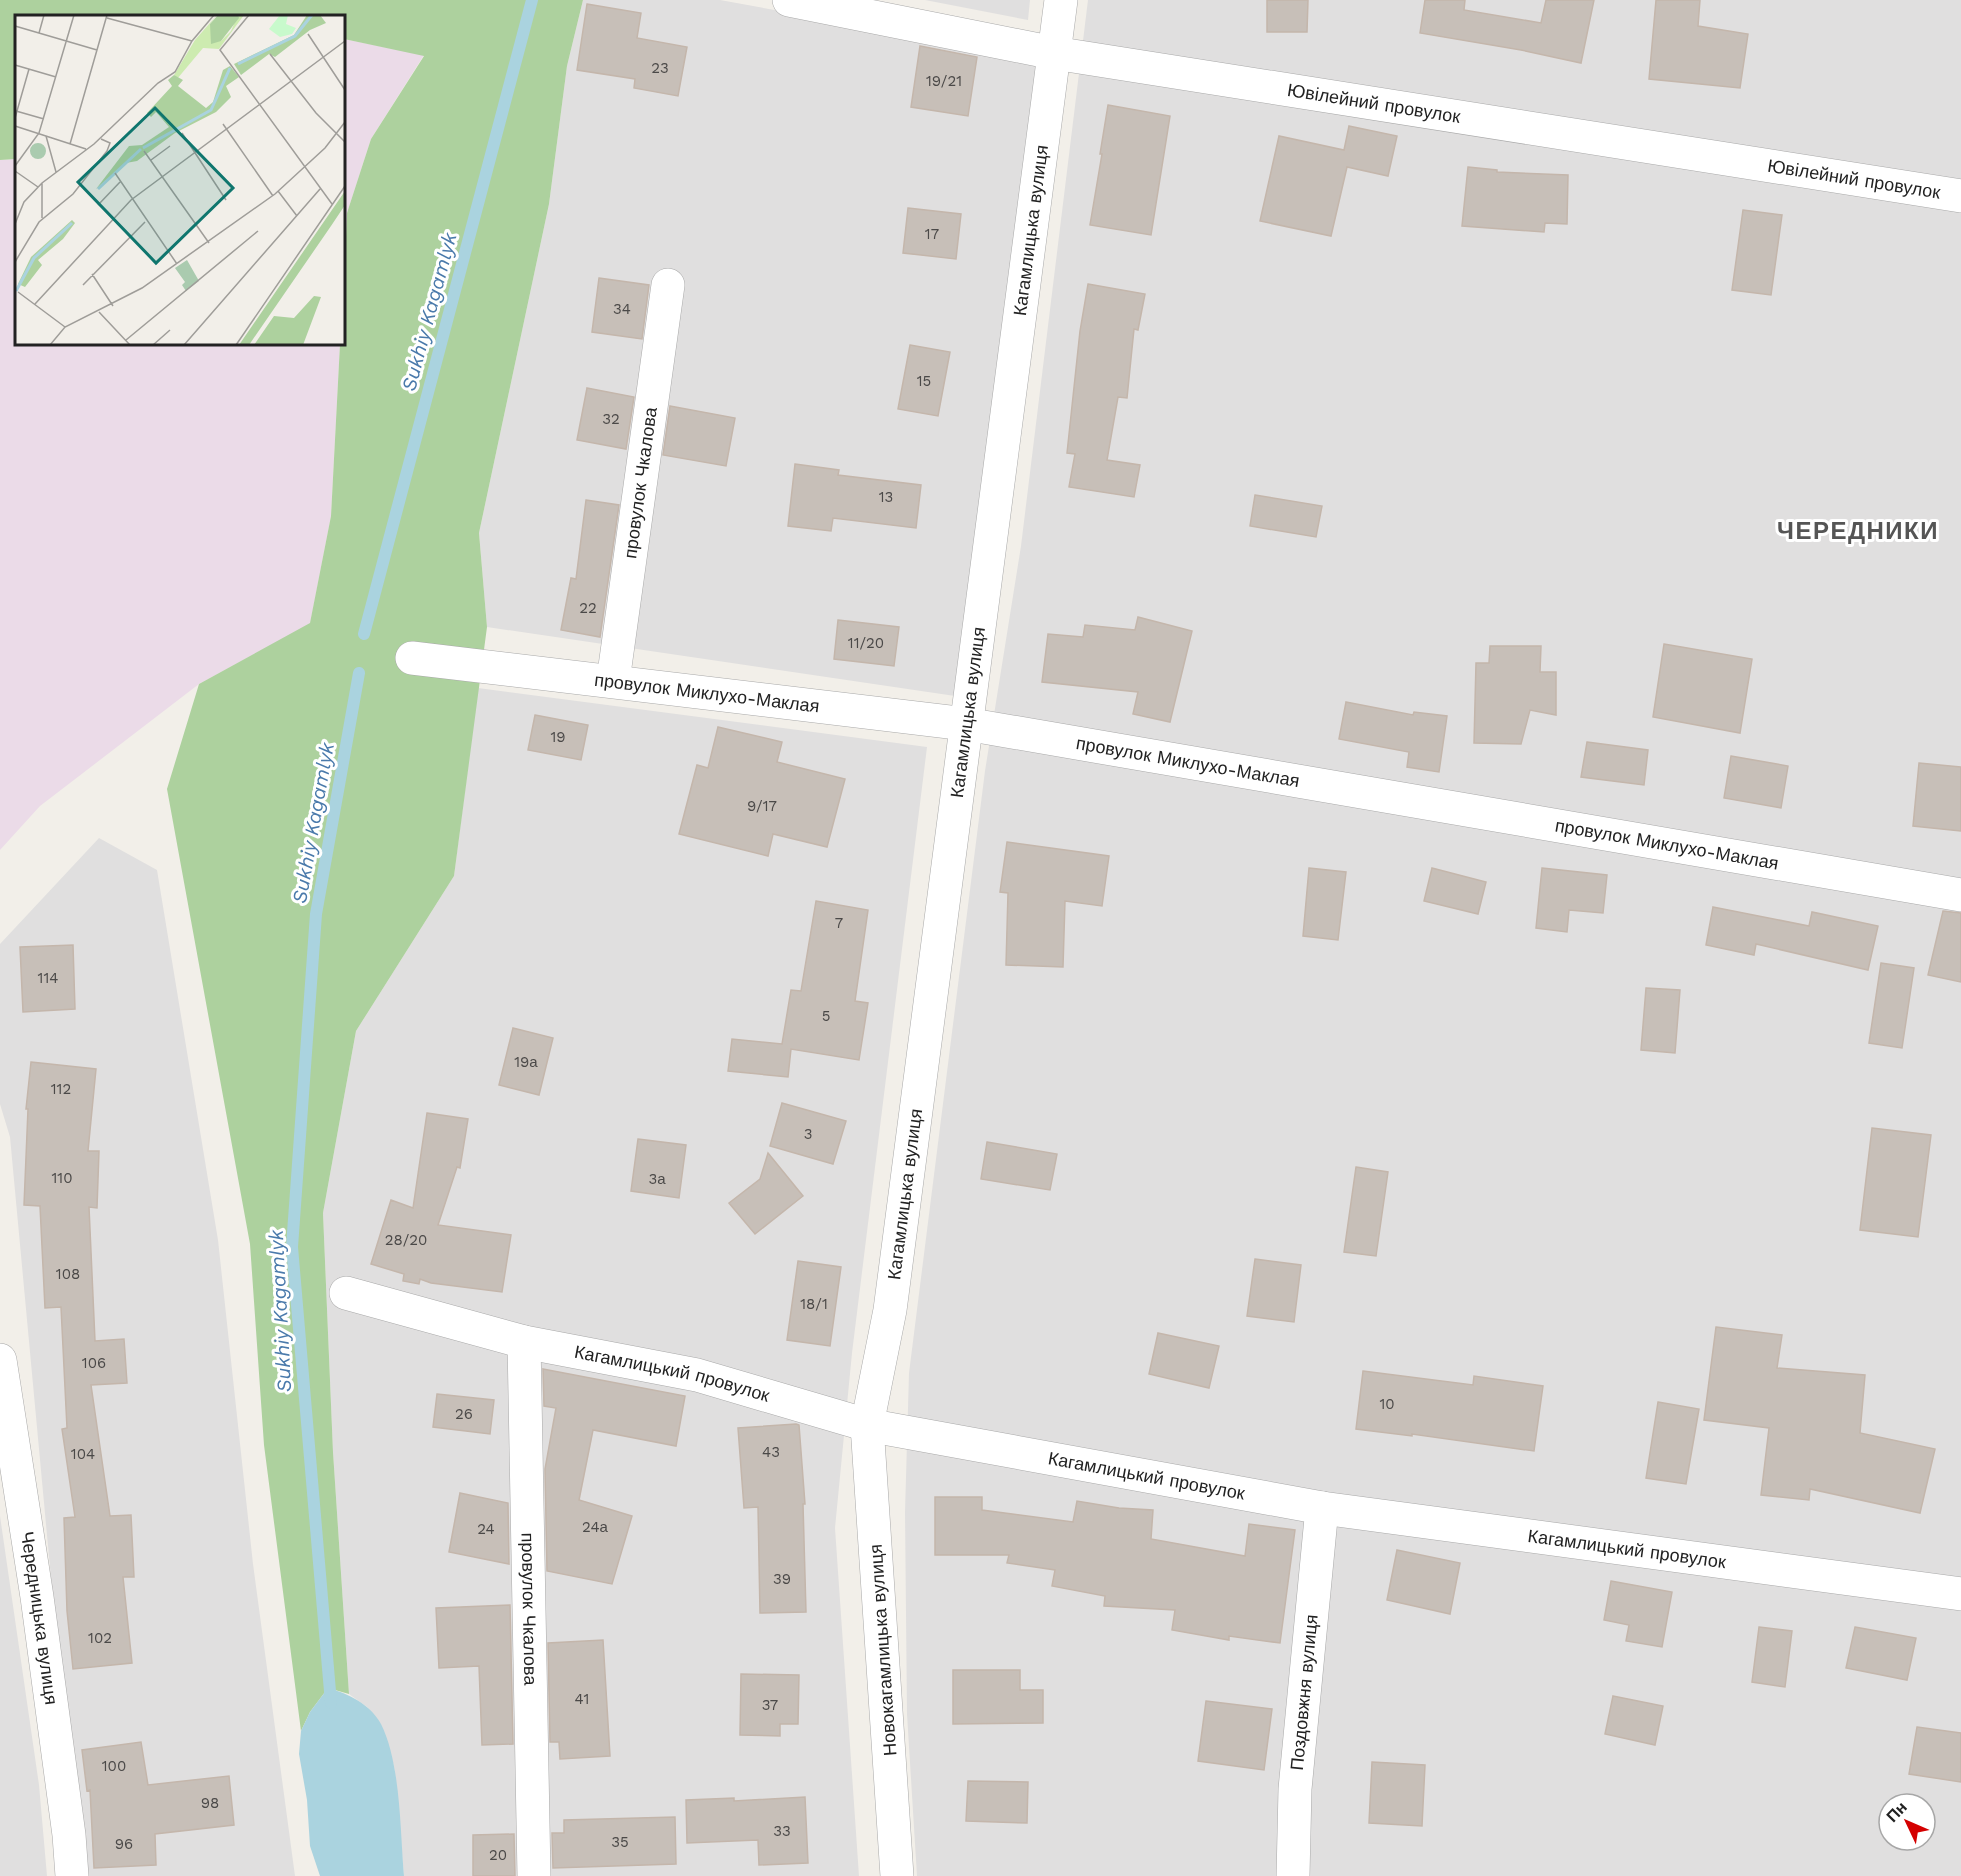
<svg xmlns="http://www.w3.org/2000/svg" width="1961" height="1876" font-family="'Work Sans',sans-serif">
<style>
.residential{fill:#e0dfdf;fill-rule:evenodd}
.industrial{fill:#ebdbe8}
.forest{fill:#add19e}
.water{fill:#aad3df}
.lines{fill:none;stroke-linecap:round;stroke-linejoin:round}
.stream{stroke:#aad3df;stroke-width:12}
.building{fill:#c7bfb8;stroke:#c4b6ab;stroke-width:1.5}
.street-casing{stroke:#a9a9a9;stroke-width:34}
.street{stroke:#fff;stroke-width:33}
.labels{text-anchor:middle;stroke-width:6;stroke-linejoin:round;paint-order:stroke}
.number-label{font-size:15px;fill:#4b4948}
.street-label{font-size:18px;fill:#222;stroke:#fff}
.water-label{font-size:20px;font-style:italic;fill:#4a7aab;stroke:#fff}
.district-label{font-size:24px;font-weight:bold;letter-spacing:1.5px;fill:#555;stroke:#fff}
.inset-river{fill:none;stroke:#aad3df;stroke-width:3}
.inset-road{fill:none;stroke:#9f9d99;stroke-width:1.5}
.view{fill:#0f766e;fill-opacity:0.15;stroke:#0f766e;stroke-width:3}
.inset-edge{fill:none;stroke:#222;stroke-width:3}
</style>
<rect width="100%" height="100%" fill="#f2efe9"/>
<path class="residential" d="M583,0h137l321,59 -86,637 -468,-69 -8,-94 70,-329 18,-138z
M925,0h105l-2,20z
M1088,0h873v1876h-1044l-10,-162 -2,-202 4,-139 76,-602 36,-225zM1889,1804h36v36h-36z
M478,688l449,59 -75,606 -17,175 24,348h-455l-10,-110 -14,-43 -13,-16 -18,-13 -16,-242 -10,-239 33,-182 98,-155z
M99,838l58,32 61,370 35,324 42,312h-211l-33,-298 -41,-441 -10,-33v-160z
M0,1516l39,269 8,91h-47z"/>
<path class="industrial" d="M344,39l80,16 -53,84 -24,74 -3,70z
M16,159v185h324l-9,172 -21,108 -111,60 -159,122 -40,44v-690z"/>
<path class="forest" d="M0,0h583l-16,66 -18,138 -70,329 8,94 -33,249 -98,155 -33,182 10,239 16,242 -21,-6 -18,24 -9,19 -37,-286 -14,-201 -83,-455 32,-105 111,-61 21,-107 9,-172h4v-61l3,-70 24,-74 53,-83 -80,-17v-23h-328v143l-16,1z"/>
<path class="water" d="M328,1688c21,6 42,16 53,36 20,40 19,107 23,152h-84l-10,-30 -3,-46 -8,-46 2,-23 9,-19z"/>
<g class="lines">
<path class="stream" d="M364,634l168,-634
M331,1703l-39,-456 24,-333 43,-241"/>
</g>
<path class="building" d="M1267,0h41l-1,32h-40z
M1425,0h40l-1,10 77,13 5,-23h48l-13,63 -60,-13 -101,-17z
M1656,0h44l-2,26 50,8 -8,54 -91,-9z
M587,4l54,9 -4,25 50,9 -9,49 -44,-8 1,-9 -58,-9z
M920,46l57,11 -9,59 -57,-9z
M1108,105l62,11 -19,119 -61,-10 12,-71h-2z
M1349,126l48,10 -9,40 -41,-9 -16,69 -71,-15 19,-85 65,14z
M1468,167l29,3v2l71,3 -1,49 -22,-1 -1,9 -82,-6z
M908,208l53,6 -5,45 -53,-6z
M1743,210l39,5 -11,80 -39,-5z
M599,278l50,7 -7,54 -50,-7z
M1088,284l57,10 -7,36 -4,-1 -7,69 -9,-1 -11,63 33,5 -6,32 -65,-10 6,-33 -8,-1 13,-122z
M910,345l40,7 -12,64 -40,-7z
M587,388l47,9 -8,52 -49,-9z
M670,406l65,12 -9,48 -63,-11z
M795,464l44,6 -1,5 83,10 -5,43 -83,-10 -2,13 -43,-5z
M1255,495l67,11 -6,31 -66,-11z
M586,500l33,5 -19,132 -39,-7 10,-52 5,1z
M1138,617l54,14 -22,91 -37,-8 5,-22 -96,-10 6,-48 35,3 2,-12 50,5z
M838,620l61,7 -5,39 -60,-7z
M1664,644l88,15 -12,74 -87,-16z
M1490,646h51l-1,26h16v43l-26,-5 -9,34 -47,-1 2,-80h13z
M1346,702l67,13 1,-3 33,4 -8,56 -32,-5 2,-15 -70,-13z
M535,715l53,10 -7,35 -53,-10z
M718,727l64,15 -5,20 68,17 -18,68 -54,-13 -5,22 -89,-22 18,-69 11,3z
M1587,742l61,8 -4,35 -63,-8z
M1731,756l57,10 -7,42 -57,-10z
M1919,763l42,4v64l-48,-5z
M1007,842l102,14 -7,50 -37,-5 -2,66 -57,-2 2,-72 -8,-1z
M1309,868l37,4 -8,68 -35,-4z
M1432,868l54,14 -8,32 -54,-13z
M1542,868l65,7 -4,38 -34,-3 -2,22 -31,-4z
M816,901l52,9 -13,91 13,2 -9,57 -68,-11 -3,28 -60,-6 4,-32 50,5 9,-54 10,1z
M1713,907l96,19 3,-14 66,14 -10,44 -112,-26 -2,11 -48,-10z
M1943,911l18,2v69l-33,-7z
M73,945l2,64 -52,3 -3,-65z
M1881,963l33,5 -12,80 -33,-5z
M1646,988l34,2 -5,63 -34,-3z
M513,1028l40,10 -14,57 -40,-10z
M31,1062l65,7 -8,82h11l-2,57 -8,-1 6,134 29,-2 3,44 -36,2 19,131 21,-1 3,62h-11l9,86 -59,6 -6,-58 -3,-93 11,-1 -13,-88 5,-1 -6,-121 -16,1 -5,-102 -16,-1 4,-96h-2z
M782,1103l64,18 -13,43 -63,-18z
M427,1113l41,6 -8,49 -3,-1 -19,58 73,10 -9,57 -71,-9 -11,-4 -1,5 -16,-3 1,-7 -33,-10 20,-64 22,8z
M1872,1128l59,7 -13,102 -58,-7z
M638,1139l48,6 -7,53 -48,-7z
M987,1142l70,12 -7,36 -69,-11z
M768,1153l35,43 -48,38 -26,-31 31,-24z
M1356,1167l32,5 -12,84 -32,-4z
M1255,1259l46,6 -7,57 -47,-6z
M798,1261l43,6 -11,79 -43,-6z
M1716,1327l66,8 -5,33 88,7 -5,58 75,16 -15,64 -110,-24 -1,11 -48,-5 8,-67 -65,-8z
M1158,1333l61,13 -10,42 -60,-14z
M543,1369l142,27 -9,50 -83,-16 -14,70 53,16 -20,68 -65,-13 -2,-102 11,-61 -12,-2z
M1363,1371l110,14 1,-9 69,10 -9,65 -122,-17v2l-56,-7z
M437,1394l57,6 -4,34 -57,-7z
M1658,1402l41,7 -13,75 -40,-6z
M796,1424l3,1 6,79h-2l3,108 -46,1 -2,-106 -14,1 -6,-80z
M460,1493l48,10 1,61 -60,-12z
M935,1497h47v13l91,12 4,-21 42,7 34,2 -2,29 94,17 4,-32 46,6 -15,113 -51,-7v4l-57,-10 3,-20 -71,-4 1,-10 -53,-10 3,-16 -48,-7 2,-8h-74z
M1397,1550l63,13 -10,51 -63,-14z
M1611,1581l61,11 -10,55 -36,-6 3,-16 -25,-5z
M510,1605l3,139 -31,1 -3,-79 -40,2 -3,-60z
M1759,1627l33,4 -7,56 -33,-5z
M1855,1627l61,11 -9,42 -61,-12z
M603,1640l7,116 -50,3 -1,-17h-9l-2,-99z
M953,1670h67v20h23v33l-90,1z
M741,1674l58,1 -1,49h-18v12l-40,-1z
M1613,1696l50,10 -8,39 -50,-11z
M1206,1701l66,8 -8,61 -66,-9z
M1917,1727l44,6v49l-52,-8z
M141,1742l7,43 81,-9 5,49 -79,9 1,31 -62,3 -4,-78 -3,1 -5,-41z
M1372,1762l53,3 -3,61 -53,-3z
M968,1781l60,1 -1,41 -61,-2z
M805,1797l3,66 -49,2 -1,-25 -71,3 -1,-43 48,-2v3z
M675,1817l1,47 -123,4 -1,-35h12v-13z
M514,1834l1,42h-42v-41z"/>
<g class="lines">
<g class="street-casing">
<g id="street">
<path id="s1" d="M789,0l265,53 907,143"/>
<path id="s2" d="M412,658l554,66 995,171"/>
<path id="s3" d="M613,681l55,-396"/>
<path id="s4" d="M346,1293l178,49 173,33 170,50 455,83 639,86"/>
<path id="s5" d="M524,1342l10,534"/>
<path id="s6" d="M0,1360l37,237 32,238 3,41"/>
<path id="s7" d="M897,1876l-30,-451 23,-115 171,-1310"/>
<path id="s8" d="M1293,1876l2,-87 27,-281"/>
</g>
</g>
<use href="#street" class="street"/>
</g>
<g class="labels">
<g class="number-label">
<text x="660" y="73">23</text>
<text x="944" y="86">19/21</text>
<text x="932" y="239">17</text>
<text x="622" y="314">34</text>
<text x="924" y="386">15</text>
<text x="611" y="424">32</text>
<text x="886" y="502">13</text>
<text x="588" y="613">22</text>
<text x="866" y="648">11/20</text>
<text x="558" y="742">19</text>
<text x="762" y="811">9/17</text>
<text x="839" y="928">7</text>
<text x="48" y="983">114</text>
<text x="826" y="1021">5</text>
<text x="526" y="1067">19а</text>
<text x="61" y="1094">112</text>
<text x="808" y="1139">3</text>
<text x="62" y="1183">110</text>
<text x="657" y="1184">3а</text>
<text x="406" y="1245">28/20</text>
<text x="68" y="1279">108</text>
<text x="814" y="1309">18/1</text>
<text x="94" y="1368">106</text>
<text x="1387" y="1409">10</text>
<text x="464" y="1419">26</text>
<text x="771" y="1457">43</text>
<text x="83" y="1459">104</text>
<text x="595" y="1532">24а</text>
<text x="486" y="1534">24</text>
<text x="782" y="1584">39</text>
<text x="100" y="1643">102</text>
<text x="582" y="1704">41</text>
<text x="770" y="1710">37</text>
<text x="114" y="1771">100</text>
<text x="210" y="1808">98</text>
<text x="782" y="1836">33</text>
<text x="620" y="1847">35</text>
<text x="124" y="1849">96</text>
<text x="498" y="1860">20</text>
</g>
<g class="street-label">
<text dy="6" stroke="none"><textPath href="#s1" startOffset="594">Ювілейний провулок</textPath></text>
<text dy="6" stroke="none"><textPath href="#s1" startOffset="1080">Ювілейний провулок</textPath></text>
<text dy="6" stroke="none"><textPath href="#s7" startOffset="1658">Кагамлицька вулиця</textPath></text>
<text dy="6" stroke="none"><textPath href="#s3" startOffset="200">провулок Чкалова</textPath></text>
<text dy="6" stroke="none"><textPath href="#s2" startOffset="297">провулок Миклухо-Маклая</textPath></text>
<text dy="6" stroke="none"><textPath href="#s7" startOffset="1172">Кагамлицька вулиця</textPath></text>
<text dy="6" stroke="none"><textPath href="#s2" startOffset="783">провулок Миклухо-Маклая</textPath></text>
<text dy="6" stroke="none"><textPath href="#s2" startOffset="1269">провулок Миклухо-Маклая</textPath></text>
<text dy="6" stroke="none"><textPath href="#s7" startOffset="686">Кагамлицька вулиця</textPath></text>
<text dy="6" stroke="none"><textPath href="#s4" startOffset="336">Кагамлицький провулок</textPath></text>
<text dy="6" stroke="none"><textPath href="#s4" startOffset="822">Кагамлицький провулок</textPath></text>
<text dy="6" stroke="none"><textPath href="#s4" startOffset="1308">Кагамлицький провулок</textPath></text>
<text dy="6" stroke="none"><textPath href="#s5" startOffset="267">провулок Чкалова</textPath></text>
<text dy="6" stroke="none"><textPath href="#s6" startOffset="261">Чередницька вулиця</textPath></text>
<text transform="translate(883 1650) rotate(-94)" y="6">Новокагамлицька вулиця</text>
<text dy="6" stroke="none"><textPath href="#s8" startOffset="184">Поздовжня вулиця</textPath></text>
</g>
<g class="water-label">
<text transform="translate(429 312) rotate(-75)" y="7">Sukhiy Kagamlyk</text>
<text transform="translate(313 823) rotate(-80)" y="7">Sukhiy Kagamlyk</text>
<text transform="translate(280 1311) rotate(-93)" y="7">Sukhiy Kagamlyk</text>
</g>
<g class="district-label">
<text x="1858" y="539">ЧЕРЕДНИКИ</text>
</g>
</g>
<g transform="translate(15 15)">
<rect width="330" height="330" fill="#f2efe9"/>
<path d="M202,0l-7,9 11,17 10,-10 7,-16h6l-25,34 -16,-1 -26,31 -3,-4 21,-35z" fill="#cdebb0"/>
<path d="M203,0h20l1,3 -18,23 -10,3 -1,-20zM292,0h13l6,8 -16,7 -35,27 -6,-3 -28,21 -7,-11 60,-29zM215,51l9,11 -13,9 5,11 -15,15 -41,21 -38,28 -11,2 -30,26 33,-43 13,-1 27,-18 -13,-15 -5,5 -4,-4 25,-27 -4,-6 6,-5 9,5 -5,6 28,22 7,-6 10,-32zM330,176v14l-14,21 -82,119h-10zM57,205l3,3 -12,16 -25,21 4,5 -17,22 -7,-3 13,-27zM299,281l7,1 -18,48h-49l20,-29 20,2z" fill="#add19e"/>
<path d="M15 136a8 8 0 1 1 16 0a8 8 0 1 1-16 0ZM172,245l12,21 -13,10 -4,-6 3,-3 -10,-14z" fill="#aacbaf"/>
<path d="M265,0h8l-2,9 10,4 -4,6 -12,3 -11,-8z" fill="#c8facc"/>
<path class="inset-river" d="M223,49l57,-28 17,-21M128,133l68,-38 19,-42M83,174l43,-40M1,276l18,-33 38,-35"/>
<path class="inset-road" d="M234,0l-29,35 112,154M92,3l85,23M0,11l82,24M24,18l5,-18M293,19l37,56M255,39l46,59 29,29M0,50l41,12M1,96l28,8M0,103l14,-49M208,109l50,72M0,111l71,23M167,118l44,67M31,121l10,36M55,129l37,-129M129,136l65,92M136,145l19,-14M0,151l24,-33 35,-118M0,156l23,16M100,158l62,91M27,168v35M263,176l19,25M83,190l22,-23M0,209l9,-22 18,-19 52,-39 64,-61 17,-11 17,-31 22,-26M0,247l24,-40 34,-28 34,-43 3,-8 -9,-4M77,259l21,32M68,270l62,-63M3,277l47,35M20,289l96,-104 214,-159M84,297l31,33M111,325l132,-109M35,330l15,-18 77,-39 133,-94 50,-46 20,-26M138,330l17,-15M169,330l136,-156M221,330l109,-159"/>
<path class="view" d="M140,93l78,80 -77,75 -78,-81z"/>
<rect width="330" height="330" class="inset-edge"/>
</g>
<g transform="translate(1907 1822) rotate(314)"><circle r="28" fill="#ffffff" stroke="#a7a7a7" stroke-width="1.5"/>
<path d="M0-4.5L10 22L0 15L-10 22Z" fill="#d40000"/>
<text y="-9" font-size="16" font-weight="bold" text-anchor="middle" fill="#222222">Пн</text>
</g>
</svg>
